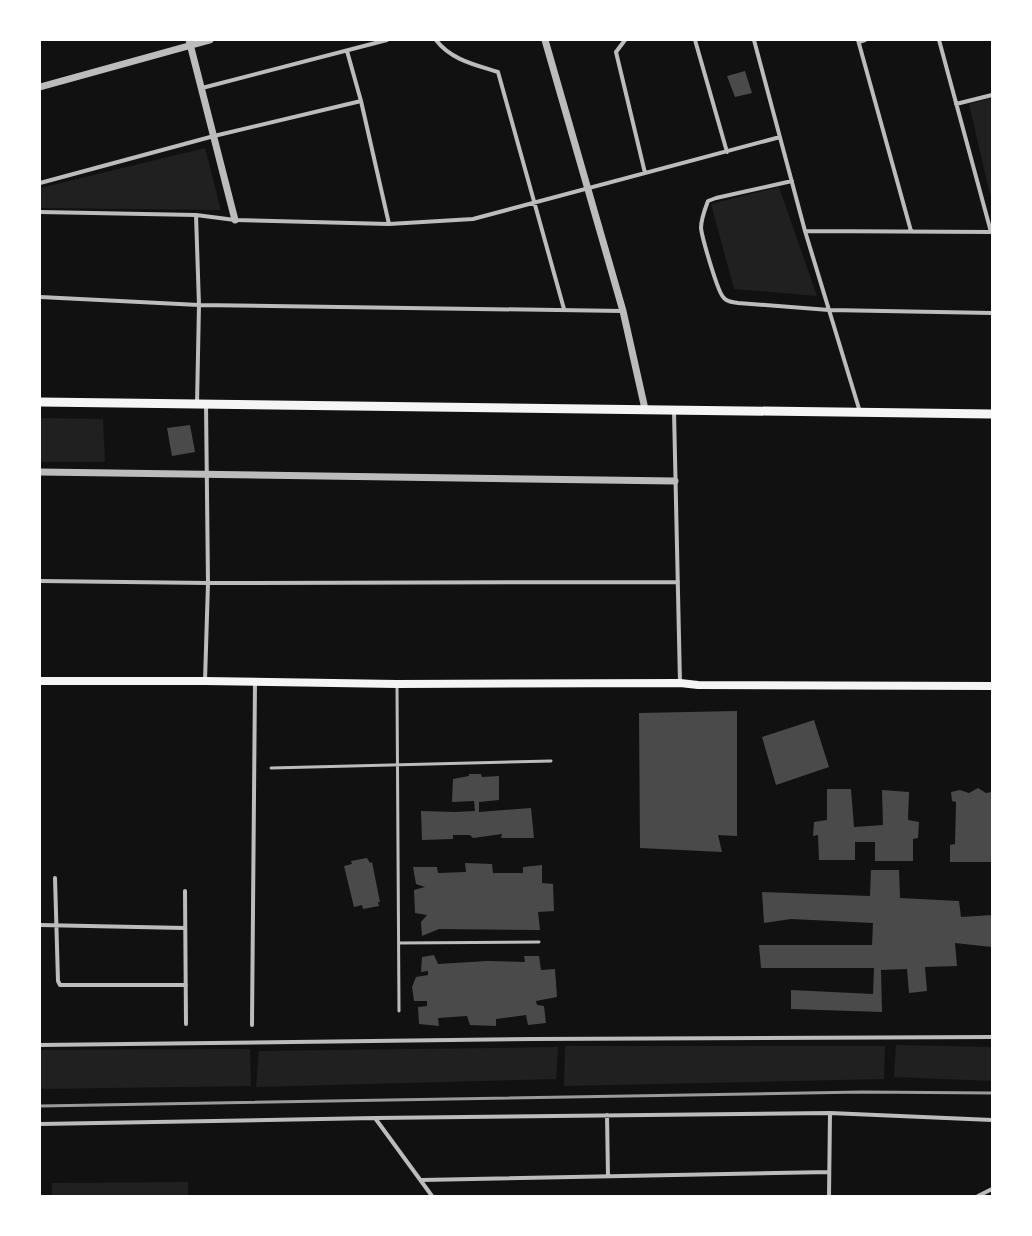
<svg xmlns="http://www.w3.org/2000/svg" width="1032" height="1236" font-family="Poppins,sans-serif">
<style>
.green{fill:#202020}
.building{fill:#4a4a4a}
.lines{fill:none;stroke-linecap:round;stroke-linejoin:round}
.service{stroke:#bcbcbc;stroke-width:3}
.minor{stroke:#bcbcbc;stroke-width:4}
.tertiary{stroke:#bcbcbc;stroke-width:7}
.secondary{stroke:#f5f5f5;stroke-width:8}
.primary{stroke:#f5f5f5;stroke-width:9}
.rail{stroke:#9a9a9a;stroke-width:3}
</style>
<rect width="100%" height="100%" fill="#111"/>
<path class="green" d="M992,98v105l-23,-99z
M205,148l16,62 -181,-2v-20z
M779,187l38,109 -83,-7 -23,-85z
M40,418l63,1 2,43h-65z
M896,1045l96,2v34l-98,-4z
M565,1046h320l-1,33 -320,7z
M558,1047l-2,32 -300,8 3,-36z
M250,1049l1,37 -211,3v-39z
M188,1182v14h-136v-13z"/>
<path class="building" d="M745,71l7,22 -17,4 -8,-21z
M190,425l5,27 -23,4 -5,-28z
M737,711v125l-19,-1 4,17 -82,-4 -1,-135z
M814,720l15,47 -53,18 -14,-48z
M469,774h12l1,3 17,-1v24l-20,2v10l52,-4 3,30h-33l1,-4 -29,4 -3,-3h-17v4l-31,1 -1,-29 34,1 20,-1 -1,-10 -22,1 1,-23 16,-3z
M978,788l8,5 6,-1v70h-42v-17l5,-1 1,-42 -4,-1 -1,-9 9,-2 9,3z
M827,789h24l3,38 29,-2 -1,-35 27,2 -1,28 11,2 -1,16 -5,1v22h-38v-19h-20v18h-36l-1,-25 -5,1 1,-14 13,-2z
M367,858l3,5 2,-1 8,40h-2l1,4 -16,3 -1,-4 -8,2 -10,-41 8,-2 -1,-3z
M465,863l27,1 1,9h30v-6l19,-2v18l11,1 1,27 -16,1 2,18 -101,-1 -17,7 -1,-14 6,-7 -12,-2 -1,-23 11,-3 -9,-3 -3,-17h24l1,6 28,-1z
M871,870h28l1,28 59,3 2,16 31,-2v32l-37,-4 2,23 -32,1 2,24 -18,2 -2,-24 -26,1 1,42 -91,-3v-19l82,4 1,-26h-113l-2,-23h113l1,-22 -82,-4 -27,4 -2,-31 108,4z
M434,955l4,9 49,-3 38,1 -1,-6h15l2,14 14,-1 2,28 -21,4 1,4 7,1 2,17 -18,2 -2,-10 -30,4v7l-26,-1 -3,-9 -29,2 1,8 -20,-2 -1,-17 9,-1v-5h-13l-2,-14 4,-10 12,-2v-4l-7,1 1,-15z"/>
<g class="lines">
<path class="service" d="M397,686l2,325
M271,768l280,-7
M399,943l140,-1"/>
<path class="minor" d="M436,40c15,20 40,25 62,32l66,237
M625,40l-9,12 29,121
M695,40l32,112
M754,40l51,191 55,181
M858,40l53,191
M939,40l52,192
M859,42l6,-2
M347,51l14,50 28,123
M202,88l185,-48
M956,104l36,-9
M792,181l-76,17 -8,3c-3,8 -7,18 -7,27 1,9 17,66 23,70 3,4 9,4 14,5l91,7 163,3
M40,183l174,-47 147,-35
M40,212l156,3 39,5 154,4 84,-5 307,-82
M196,215l3,90 -2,99
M805,231l187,1
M40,297l159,8 424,6
M674,411l6,272
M40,581l168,2 470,-1
M205,681l3,-98 -2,-179
M55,878l3,103 2,4h126
M185,891l1,133
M40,925l145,3
M252,1025l3,-343
M40,1045l494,-6 458,-2
M607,1115l1,61
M375,1118l57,78
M40,1124l335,-6 455,-5
M422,1180l407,-8
M829,1196l1,-83 162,7
M978,1196l14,-7"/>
<path class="tertiary" d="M189,40l46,180
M545,40l78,271 22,98
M40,87l170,-47
M40,472l635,9"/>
<path class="secondary" d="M40,681h165l192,3 283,-1 18,2 294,1"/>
<path class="primary" d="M40,402l952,12"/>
<path class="rail" d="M40,1106l822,-14 130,1"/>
</g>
<rect width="1032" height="1236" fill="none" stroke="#ffffff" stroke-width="82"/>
</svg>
